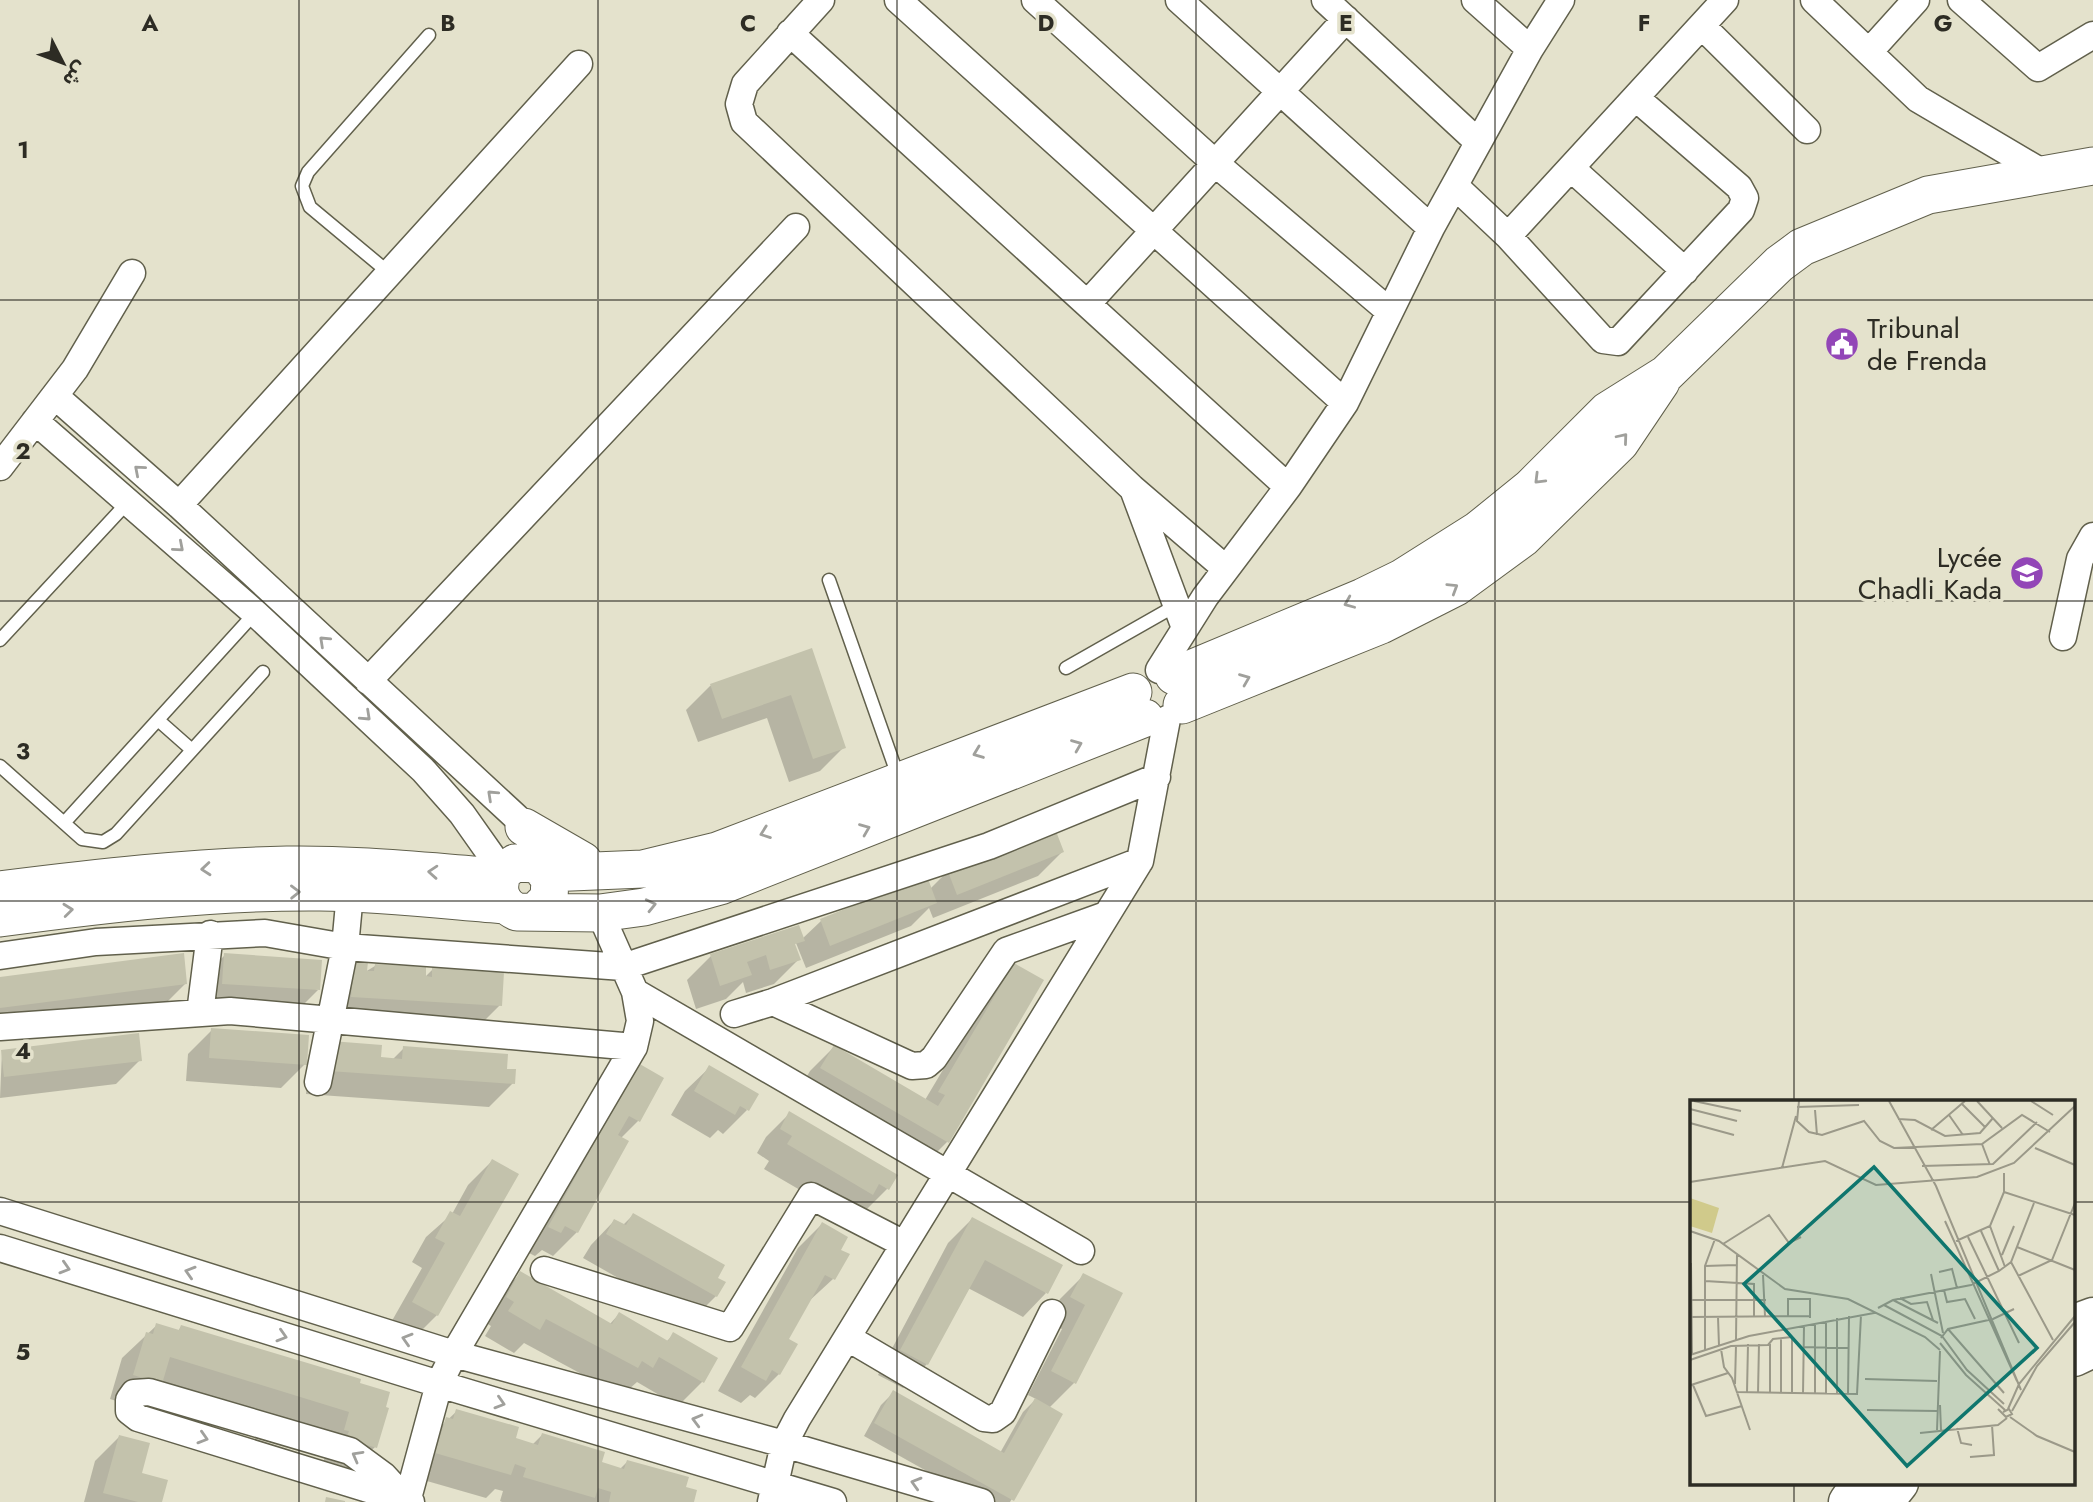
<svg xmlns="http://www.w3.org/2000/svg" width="2093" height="1502" font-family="Jost,'Noto Sans Arabic',sans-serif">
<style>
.shadow{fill:#0003}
.building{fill:#c3c2ac}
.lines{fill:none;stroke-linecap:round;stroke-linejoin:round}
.lane-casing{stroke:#61604c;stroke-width:15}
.street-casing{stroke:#61604c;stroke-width:29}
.secondary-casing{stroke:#61604c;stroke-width:39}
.primary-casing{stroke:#61604c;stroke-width:41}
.lane{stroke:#fff;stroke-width:12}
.street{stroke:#fff;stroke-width:26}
.secondary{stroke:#fff;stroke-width:37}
.primary{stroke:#fff;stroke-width:38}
.oneway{stroke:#a0a09c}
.grid{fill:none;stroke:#2d2c24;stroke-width:2;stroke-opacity:0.55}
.labels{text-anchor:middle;stroke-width:7;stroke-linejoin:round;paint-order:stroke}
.poi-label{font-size:28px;fill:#2d2c24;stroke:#e4e2cc;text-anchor:start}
.inset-road{fill:none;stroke:#9b9989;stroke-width:2}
.view{fill:#0f766e;fill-opacity:0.15;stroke:#0f766e;stroke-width:3.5}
.inset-edge{fill:none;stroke:#2d2c24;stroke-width:3.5}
.grid-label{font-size:23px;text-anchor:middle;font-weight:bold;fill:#2d2c24;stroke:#e4e2cc;stroke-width:7;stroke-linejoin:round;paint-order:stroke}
</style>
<rect width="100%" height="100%" fill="#e4e2cc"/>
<path class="shadow" d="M811,651l33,96 -24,24 -31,11 -22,-64 -69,24 -12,-32 24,-24z
M1062,852l-24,24 -105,42 -4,-10 -18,18 -105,42 -10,-25 -3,1 5,16 -24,24 -28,9 -3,-11 -17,17 -30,10 -9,-29 24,-24 91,-17 19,-18 109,-32 18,-18z
M225,955l93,35 -24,24 -95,-7 2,-28z
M366,964l-1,8 10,-6 49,12 9,-9 67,36 -24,24 -148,-9 2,-33z
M1015,965l-68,177 -24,24 -125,-74 12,-21 24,-24 91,53 66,-111z
M0,978l186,5 -24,24 -162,21z
M212,1030l93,34 -24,24 -95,-7 2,-27z
M404,1048l101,22 8,13 -24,24 -183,-13 2,-27 84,-7z
M2,1051l138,9 -24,24 -116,14z
M709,1068l38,42 -24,24 -5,-4 -8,8 -39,-23 14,-24z
M662,1078l-24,43 -17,17 -44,94 -24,24 -11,-6 -7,6 -10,-5 90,-162z
M790,1113l98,75 -24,24 -16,6 -84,-49 5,-8 -12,-8 9,-16z
M492,1161l24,14 -79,140 -24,24 -24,-13 33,-58 -10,-6 14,-25 26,-23 16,-29z
M633,1215l90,68 -7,13 -24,24 -109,-62 8,-13 23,-24 8,5z
M972,1219l74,74 -23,24 -55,-29 -41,76 -24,24 -25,-13 70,-132z
M822,1224l11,55 -25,23 -21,38 -8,34 -24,24 -5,-3 -9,8 -23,-12 80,-143z
M521,1273l88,52 10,-11 47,28 8,-8 42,25 -14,23 -24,24 -41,-24 -9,8 -9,-5 -6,6 -89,-48 -10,10 -29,-17 6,-10 -8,-5 14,-24z
M1084,1275l36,19 -45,88 -26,26 12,7 -51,87h-28l-118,-66 17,-31 12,-12 107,60 23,-41 13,-13 -8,-4 34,-66 -14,-7 12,-23z
M157,1325l21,6 3,-4 178,53 16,67 -24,24 -28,-9 3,-7 -168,-70 -22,22 -26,-8 12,-41z
M457,1411l57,28 18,6 10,-10 58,28 20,6 8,-8 56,27 8,14h-190l-2,-1 3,-10 -8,-2 -9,9 -73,-21 10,-34z
M119,1437l21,37 21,28h-77l11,-41z"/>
<path class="building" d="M812,648l34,100 -33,11 -22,-64 -69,24 -12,-35z
M1054,826l10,26 -107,43 -10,-26z
M927,876l10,27 -107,43 -10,-27z
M799,925l6,16 -10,3 6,16 -31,10 -4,-15 -19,7 5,13 -32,11 -10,-32z
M184,953l3,31 -187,24v-31z
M224,953l98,7 -2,30 -98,-6z
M354,961l14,1 -1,9h7l1,-7 51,3v9l6,1v-10l72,5 -2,34 -151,-9z
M1014,963l30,17 -95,163 -129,-75 14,-23 104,61 7,-11 -7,-3z
M211,1028l98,7 -2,30 -98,-7z
M139,1033l3,28 -138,16 -3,-27z
M331,1041l51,4 -1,12 21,2 1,-13 105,8 -1,15h9l-1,15 -186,-13z
M638,1063l26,15 -24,44 -11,-6 -11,19 11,6 -51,92 -13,-7 -4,7 -13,-6z
M709,1065l50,29 -10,17 -9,-5 -5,9 -41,-24z
M789,1111l109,64 -9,15 -10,-6 -6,11 -86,-51 5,-8 -12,-7z
M492,1159l27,15 -81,142 -26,-14 33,-59 -10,-5 15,-27 10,5z
M633,1213l92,52 -7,13 8,4 -9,15 -111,-63 8,-15 12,6z
M972,1217l91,48 -15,29 -63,-34 -57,105 -28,-15z
M822,1222l26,15 -7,13 9,4 -15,26 -10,-5 -36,64 9,5 -18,31 -8,-5 -6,11 -25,-14z
M520,1271l92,53 7,-12 49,29 5,-9 45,26 -14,25 -45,-26 -6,11 -11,-7 -4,7 -92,-49 -6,11 -32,-19 6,-9 -8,-5z
M1083,1273l40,20 -47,91 -25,-13 34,-66 -15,-8z
M156,1323l23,7 2,-5 180,54 -1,4 30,9 -4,15 3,1 -12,40 -31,-9 3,-8 -5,-1 5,-18 -179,-55 -8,27 -29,-9 13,-43 7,2z
M893,1390l111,63 31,-55 28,16 -49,87 -140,-78z
M456,1409l63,18 -3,11 22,7 4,-12 63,19 -3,10 22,7 3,-9 62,17 -3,10 11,3 -3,12h-85l2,-10 -13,-4 -3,10 -72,-21 3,-9 -11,-4 -4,11 -76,-22 11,-36 7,2z
M119,1435l31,8 -8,30 26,7 -6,22h-24l-35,-9z
M326,1497l19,4v1h-20z"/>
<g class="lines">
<g class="lane-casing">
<path id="lane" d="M388,272l-78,-65 -8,-21 6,-14 121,-137
M829,580l70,199
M0,640l128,-138
M1066,668l109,-62
M158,720l34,30
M0,766l82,73 21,3 13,-8 147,-162
M64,823l191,-210"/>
</g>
<g class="street-casing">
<path id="street" d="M821,0l-76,84 -6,20 5,18 388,366 93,80
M898,0l447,403
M1035,0l180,163 174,148
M1179,0l252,228
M1325,0l153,142
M1475,0l55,49
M1814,0l104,99 127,75
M1961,0l77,68 55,-33
M1702,26l105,104
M790,33l498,454
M1869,52l47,-52
M1572,169l113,102
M1455,186l53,50 95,104 15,2 123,-132 4,-12 -6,-11 -103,-89
M1508,236l217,-236
M1089,302l257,-283
M55,396l124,109 337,312 18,24
M35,421l220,192 168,157 39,44 41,58
M0,467l75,-98 57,-96
M1133,489l52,139
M179,505l400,-441
M2063,637l17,-78 13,-23
M1159,670l46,-73 83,-110 57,-84 86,-175 99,-179 31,-49
M368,681l428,-454
M0,956l96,-14 169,-9 80,14 278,20 366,-121 168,-69
M635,992l446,259
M773,1002l139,64 14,-1 8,-7 72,-107 100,-36
M200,1013l10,-79
M734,1014l39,-12 367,-141
M0,1027l230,-16 404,36
M318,1082l27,-135 5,-54
M0,1211l454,143 330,90 197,58
M0,1248l439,136 394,118
M544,1270l186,58 81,-132 93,48
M848,1338l136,80 9,1 10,-7 49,-99
M407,1501l-23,-25 -34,-25 -201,-59 -15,1 -5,7v11l9,7 269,83 4,1
M407,1502l32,-118 15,-30 180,-307 6,-26 -5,-29 -35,-79
M771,1502l13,-58 13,-25 343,-558 27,-142"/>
</g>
<g class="secondary-casing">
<path id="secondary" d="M1174,676l189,-79 39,-19 76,-48 52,-42 77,-77 59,-37 113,-110 23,-17 126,-52 165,-29
M1182,705l199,-80 75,-38 67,-49 97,-95 41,-61
M524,827l59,34
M547,873l96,-4 74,-18 416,-159
M0,890c95,-12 192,-23 287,-25 72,-1 143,7 214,12
M535,912l14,-14 1,-19 -12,-15 -23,-1 -12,9c-7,17 -3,32 14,40l83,1 44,-6 76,-21 425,-168
M0,918c105,-14 213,-27 320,-26 62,1 124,8 186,13"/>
</g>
<g class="primary-casing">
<path id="primary" d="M2074,1324l19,-7
M2074,1357l19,-9
M1848,1502l13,-19
M1884,1502l15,-19"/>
</g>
<use href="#lane" class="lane"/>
<use href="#street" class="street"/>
<use href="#secondary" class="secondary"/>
<use href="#primary" class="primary"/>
</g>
<defs><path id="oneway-chevron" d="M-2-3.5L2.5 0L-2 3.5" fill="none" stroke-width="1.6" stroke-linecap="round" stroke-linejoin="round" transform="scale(1.75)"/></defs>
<g class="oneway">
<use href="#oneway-chevron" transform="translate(1623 438) rotate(-50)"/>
<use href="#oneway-chevron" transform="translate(139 470) rotate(-139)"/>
<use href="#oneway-chevron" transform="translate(1539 479) rotate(135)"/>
<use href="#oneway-chevron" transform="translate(179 547) rotate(41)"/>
<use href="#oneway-chevron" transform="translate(1453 588) rotate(-32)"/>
<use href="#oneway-chevron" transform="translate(1349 603) rotate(157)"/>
<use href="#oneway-chevron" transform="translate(324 641) rotate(-137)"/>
<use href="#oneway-chevron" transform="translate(1245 679) rotate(-22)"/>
<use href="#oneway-chevron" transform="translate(366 716) rotate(43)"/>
<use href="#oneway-chevron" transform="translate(1077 745) rotate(-22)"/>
<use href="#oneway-chevron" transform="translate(978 753) rotate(159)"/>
<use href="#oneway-chevron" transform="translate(492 795) rotate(-137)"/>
<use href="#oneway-chevron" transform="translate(865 829) rotate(-22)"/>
<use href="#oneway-chevron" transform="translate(765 833) rotate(160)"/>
<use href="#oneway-chevron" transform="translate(206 869) rotate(175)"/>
<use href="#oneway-chevron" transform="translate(433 872) rotate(-176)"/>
<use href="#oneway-chevron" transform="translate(295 892) rotate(-1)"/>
<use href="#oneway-chevron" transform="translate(651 905) rotate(-13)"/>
<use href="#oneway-chevron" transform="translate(68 910) rotate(-6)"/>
<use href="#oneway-chevron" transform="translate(65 1268) rotate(17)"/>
<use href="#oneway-chevron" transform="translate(190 1272) rotate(-163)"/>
<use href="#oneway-chevron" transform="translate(282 1336) rotate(17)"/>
<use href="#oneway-chevron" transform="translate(407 1339) rotate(-163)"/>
<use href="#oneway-chevron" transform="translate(500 1403) rotate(17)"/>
<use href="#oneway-chevron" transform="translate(697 1420) rotate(-165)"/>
<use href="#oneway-chevron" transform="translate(203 1438) rotate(17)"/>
<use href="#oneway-chevron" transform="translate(357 1456) rotate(-151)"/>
<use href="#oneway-chevron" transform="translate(916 1483) rotate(-164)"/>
</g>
<path class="grid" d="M299,0v1502M598,0v1502M897,0v1502M1196,0v1502M1495,0v1502M1794,0v1101M0,300h2093M0,601h2093M0,901h2093M0,1202h1692M2074,1202h19M1794,1483v19"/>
<defs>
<g id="civic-disc" transform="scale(1.75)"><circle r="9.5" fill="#9246b7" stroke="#e4e2cc"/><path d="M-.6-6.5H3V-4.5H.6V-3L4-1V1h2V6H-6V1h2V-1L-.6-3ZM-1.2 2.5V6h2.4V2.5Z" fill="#fff"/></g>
<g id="school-disc" transform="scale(1.75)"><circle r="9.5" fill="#9246b7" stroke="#e4e2cc"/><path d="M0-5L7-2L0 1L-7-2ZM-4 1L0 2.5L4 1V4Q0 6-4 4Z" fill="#fff"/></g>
</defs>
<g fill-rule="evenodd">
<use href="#civic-disc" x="1842" y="344"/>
<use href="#school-disc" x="2027" y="573"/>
</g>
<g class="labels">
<g class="poi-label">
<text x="1867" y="338">Tribunal<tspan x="1867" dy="32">de Frenda</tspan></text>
<text x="2002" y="567" text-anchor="end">Lycée<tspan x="2002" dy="32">Chadli Kada</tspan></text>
</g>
</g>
<g transform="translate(1690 1100)">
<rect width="385" height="385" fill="#e4e2cc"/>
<path d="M0,98l29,10 -7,25 -22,-7z" fill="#d0ca8b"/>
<path class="inset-road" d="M4,1l47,10M109,1l-2,20 12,11 13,3 42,-14 16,20 14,7 88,-4 40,-29 28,17M199,1l47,85 85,204M287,1l25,27M341,1l22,14M271,3l24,24M107,7l62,-2M0,9l47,12M125,10l2,25M259,15l14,20M208,19l17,1 30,16 35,-3 13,-15M0,23l44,12M241,30l34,-29M292,44l8,21M345,48l40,17M232,66l71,-2 44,-42M92,68l14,-52M0,82l135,-21 51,24 101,-8 37,-14 61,-57M314,92l71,23M255,121l72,160M300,126l15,41M0,131l29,10 66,48 63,10 77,38 15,13M291,131l18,40M278,137l51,106M266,141l34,-15 14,-34v-19M33,144l46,-29 20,28 12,-6M327,147l58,23M312,155l12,-29M321,162l42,78M1,163l1,91M15,166l31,-1M249,172l13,-3 5,19M241,174l12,59M73,175l2,41M328,176l34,-16 23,-57M15,181l49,3v33M254,190l3,12 18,-3 10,20M210,198l11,6 16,-2 6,18M0,200h76M203,200l45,23M194,205l58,31 25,34 37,34M188,208l15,-8 78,-15 28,-14 12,-9 23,-59M98,216v-17h22v19M0,217l120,-1M28,217l1,29M136,221v73M258,229l56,64M102,236v57M91,238v55M251,238l7,-9 45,-10 21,-10M46,240l1,-86M250,243l26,32 39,35M80,244v49M114,247l44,1M31,249l3,18 8,11 18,52M15,250v-84l10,-27M0,255l59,-19 125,-23M0,260l41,-14 37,-1 5,-6 19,-2M175,279l72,2M45,284l1,-39M1,285l37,-12M3,285l13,31 36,-10M46,292l121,2 4,-79M57,292l1,-48M68,293l1,-49M113,294l1,-68M125,294v-70M147,294v-76M158,294l1,-78M250,305l1,25M308,309l8,8 6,-3 -3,-5 -6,3M318,309l11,-25 56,-68M177,310l70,1M322,311l25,-45 38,-44M320,317l27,19 38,16M267,328l4,15 11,2M247,330l3,-79M230,333l78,-8 9,-7M280,357l24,-2 -2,-30"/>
<path class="view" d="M184,67l163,181 -130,118 -163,-182z"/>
<rect width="385" height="385" class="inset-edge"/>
</g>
<g class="grid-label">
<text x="150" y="31">A</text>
<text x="448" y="31">B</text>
<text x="748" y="31">C</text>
<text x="1046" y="31">D</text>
<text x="1346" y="31">E</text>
<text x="1644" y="31">F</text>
<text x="1943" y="31">G</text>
<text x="23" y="158">1</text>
<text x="23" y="459">2</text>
<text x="23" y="759">3</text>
<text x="23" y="1059">4</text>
<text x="23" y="1360">5</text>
</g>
<g transform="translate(63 63) rotate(132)" stroke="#e4e2cc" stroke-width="5" paint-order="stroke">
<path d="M0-5L12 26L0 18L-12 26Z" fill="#2d2c24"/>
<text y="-10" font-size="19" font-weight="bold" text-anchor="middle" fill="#2d2c24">ش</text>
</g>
</svg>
